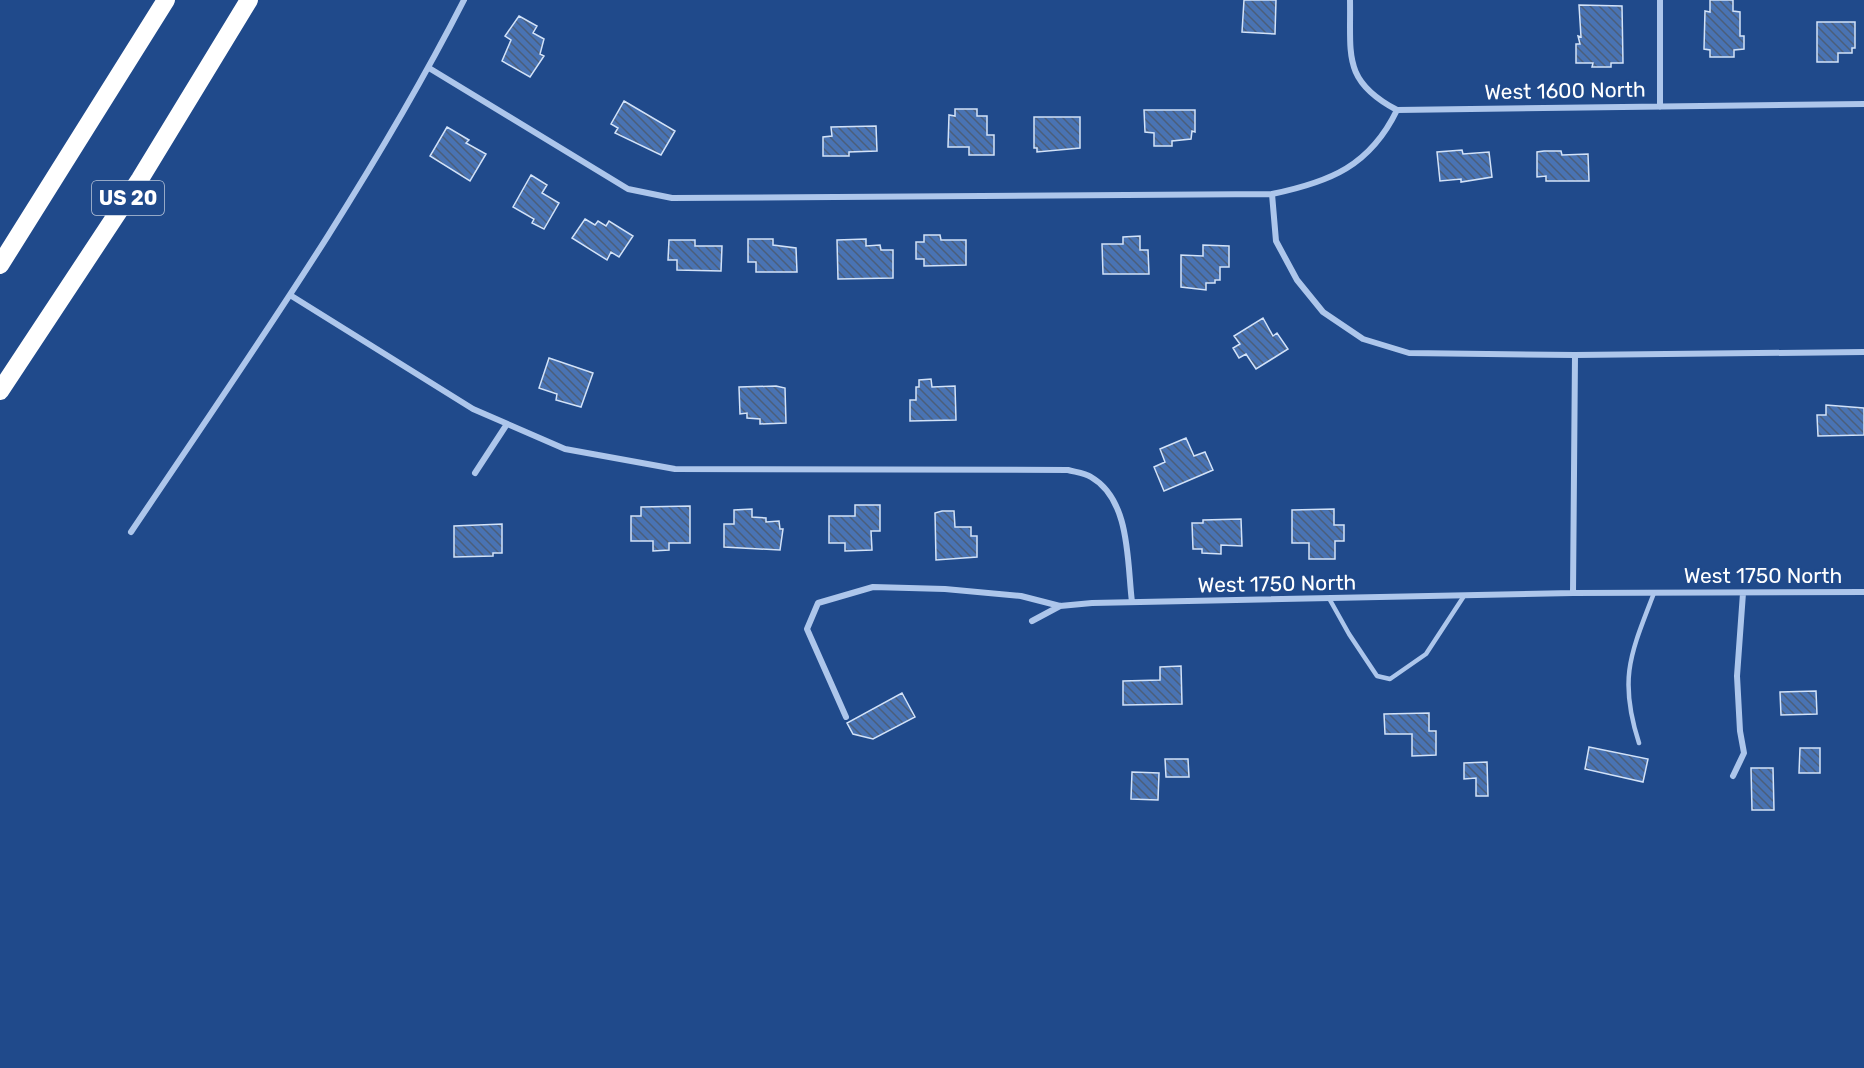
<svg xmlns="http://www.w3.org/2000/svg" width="1864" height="1068" font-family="Rubik,sans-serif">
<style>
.building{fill:url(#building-back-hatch);stroke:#d2e2f8;stroke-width:1.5}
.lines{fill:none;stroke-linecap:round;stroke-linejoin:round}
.service{stroke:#adc6eb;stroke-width:4.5}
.minor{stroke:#adc6eb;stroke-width:6}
.motorway{stroke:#fff;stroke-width:18}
.labels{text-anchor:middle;stroke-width:4.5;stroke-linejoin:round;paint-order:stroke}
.shield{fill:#204a8b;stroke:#bcc9dc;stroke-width:1.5}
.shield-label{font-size:20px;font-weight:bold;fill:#fff}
.street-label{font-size:21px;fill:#fff;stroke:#204a8b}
</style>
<defs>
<pattern id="building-back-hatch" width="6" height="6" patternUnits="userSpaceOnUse" patternTransform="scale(1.5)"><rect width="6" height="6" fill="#4973b3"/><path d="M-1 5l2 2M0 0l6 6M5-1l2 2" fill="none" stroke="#4b5e7a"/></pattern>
</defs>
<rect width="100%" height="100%" fill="#204a8b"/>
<path class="building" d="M1244,0h32l-1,34 -33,-2z
M1710,0h23v11l7,1v24h4v13l-10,1v7h-24v-7l-6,-1 1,-38 5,1z
M1579,5l43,1 1,57h-12v4h-19l1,-4h-17v-19h4l-2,-8 3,1z
M519,16l18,10 -4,7 11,6 -4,15 4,2 -14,21 -28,-16 9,-21 -6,-4z
M1817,22h38v26h-3v5h-14v9h-21z
M624,101l51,30 -14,24 -46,-22 3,-5 -7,-4z
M955,109h22v7h10v19h7v20h-25v-8h-21l1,-32 6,1z
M1144,110h51v22l-3,-1 -1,8 -19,2v5h-18v-13l-9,-1z
M1034,117h46v31l-43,4v-4h-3z
M876,126l1,25 -28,1v4h-26v-19l9,-1 -1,-9z
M447,127l22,13 -3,3 20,11 -16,27 -40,-25z
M1462,150l1,4 26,-2 3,25 -31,5v-3l-21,2 -3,-29z
M1544,151h17l1,4 26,-1 1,27h-43v-5l-9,1v-25z
M531,175l16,10 -5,8 17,10 -15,26 -12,-6 2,-4 -21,-12z
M585,219l10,6 3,-4 8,5 3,-5 24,15 -14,21 -8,-5 -4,8 -35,-22z
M924,235h16l1,5h25v25l-42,1v-7h-8v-17h8z
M1140,236v14h8l1,24h-46l-1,-30h21v-7z
M748,239h25v6l23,3 1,24h-41v-10h-8z
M866,239v7l14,-1 1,5h12v28l-55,1 -1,-39z
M669,240h26v6h27l-1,25 -44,-1v-10h-9z
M1203,245l26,1v21h-9v13h-5v3h-9v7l-25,-3v-32l22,1z
M1263,318l10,18 4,-3 11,16 -32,20 -10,-15 -7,4 -6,-10 7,-4 -6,-8z
M549,358l44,15 -12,34 -25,-7 1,-6 -18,-6z
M931,379l1,8 23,-1 1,34 -46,1v-21h6v-13h3v-7z
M776,386l9,2 1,35 -26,1v-5l-13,-1v-5l-7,1 -1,-27z
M1826,405l38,3v27l-46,1 -1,-21h9z
M1186,438l8,18 11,-4 8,18 -49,21 -10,-24 11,-5 -5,-13z
M855,505h25v26h-9l1,19 -27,1v-8h-16v-27h26z
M690,506v37h-21v7l-16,1v-10h-22v-25h10v-9z
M752,509v8l14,1v4l13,-1 1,8h3l-3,21 -56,-3v-23h10v-14z
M1334,509v16h10v16h-9v18h-26v-16h-17v-33z
M942,511h12l1,16h16v9h6v21l-41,3 -1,-47z
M1241,519l1,27 -21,-1v9l-19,-1v-4h-9l-1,-26h11v-3z
M502,524v29h-9v3l-39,1v-31z
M1181,666l1,38 -59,1v-24l37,-1v-13z
M1816,691l1,23 -36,1 -1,-23z
M902,693l13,24 -42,22 -20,-5 -6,-11z
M1429,713v18h7v24l-24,1v-22h-27l-1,-20z
M1589,747l59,12 -5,23 -58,-13z
M1800,748h20v25h-21z
M1165,759h23l1,18h-23z
M1487,762l1,34h-12v-18l-12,1v-16z
M1751,768h22l1,42h-22z
M1132,772l27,1 -1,27 -27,-1z"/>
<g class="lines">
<path class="service" d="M1330,600l19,34 28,42 13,3 36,-25 38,-58
M1639,743c-21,-65 -8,-90 15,-150"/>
<path class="minor" d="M1350,0c1,55 -8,81 47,110l467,-6
M1660,0v107
M429,68l199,121 44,9 600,-4c58,-12 98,-28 125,-84
M1272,194l4,47 21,39 26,32 40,27 46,14 166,2 289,-3
M290,295l183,114 92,40 110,20 393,1c7,2 17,3 23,7 40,23 36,86 41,125
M475,473l32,-49
M131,532c117,-174 238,-346 333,-532
M1573,593l2,-238
M1032,621l28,-15
M846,717l-39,-88 11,-26 55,-16 72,2 76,7 39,10 32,-3 481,-10 291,-1
M1733,776l11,-23 -4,-22 -3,-55 6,-83"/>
<path class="motorway" d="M0,265l166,-265
M0,391l140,-212 109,-179"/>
</g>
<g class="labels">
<rect class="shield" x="92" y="181" width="72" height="34" rx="4.5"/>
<g class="shield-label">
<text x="128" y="205">US 20</text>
</g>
<g class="street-label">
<text transform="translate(1565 91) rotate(-1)" y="7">West 1600 North</text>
<text x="1763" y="583">West 1750 North</text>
<text transform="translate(1277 584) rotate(-1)" y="7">West 1750 North</text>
</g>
</g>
</svg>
